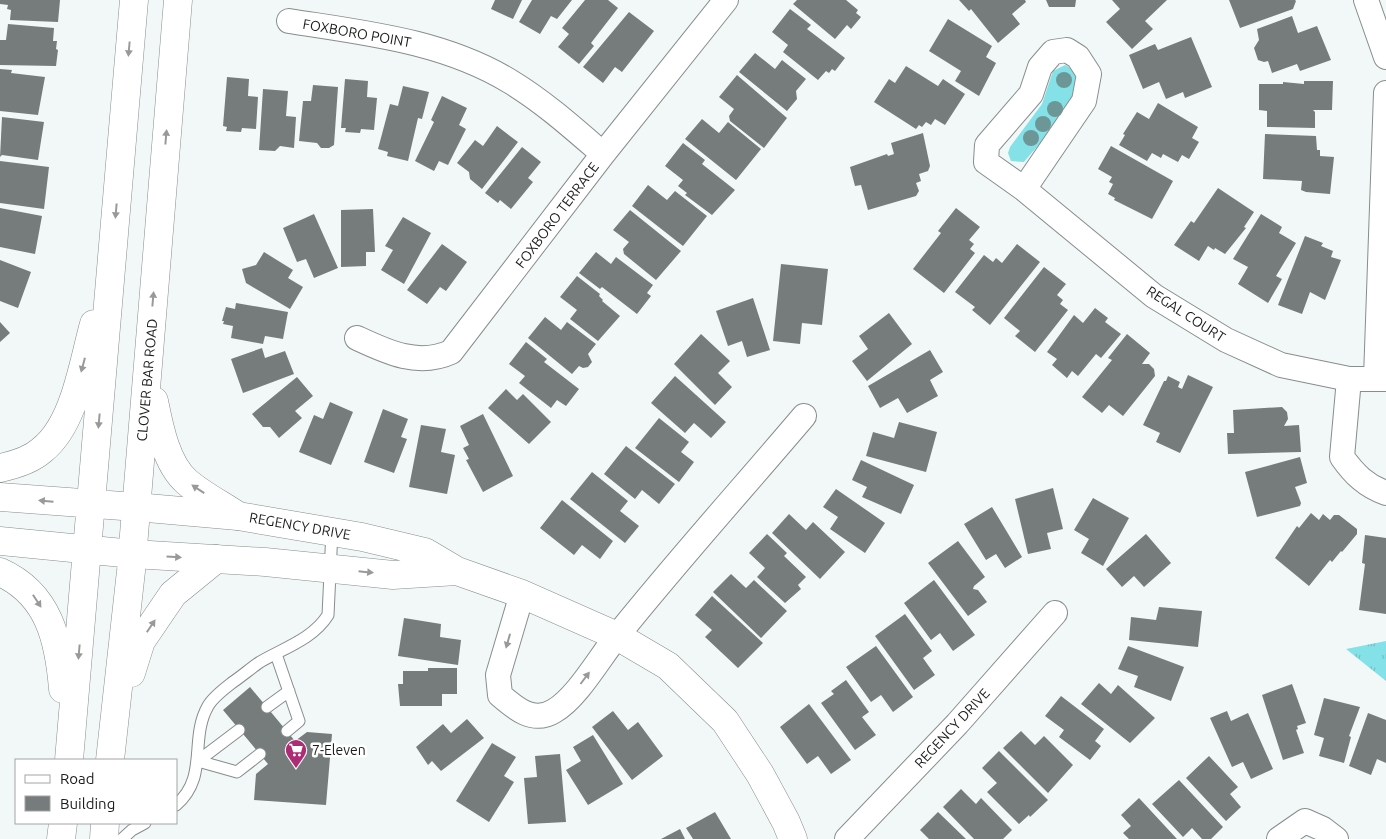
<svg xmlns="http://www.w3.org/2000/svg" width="1386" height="839" font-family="Ubuntu,sans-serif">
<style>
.grass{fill:#84e1e7}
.park{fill:url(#park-tufts)}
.building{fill:#767b7c}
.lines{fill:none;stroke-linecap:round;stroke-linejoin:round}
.service-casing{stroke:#878d8d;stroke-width:13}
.minor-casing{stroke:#878d8d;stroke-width:26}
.tertiary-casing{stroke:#878d8d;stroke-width:29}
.secondary-casing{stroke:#878d8d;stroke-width:29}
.service{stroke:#fff;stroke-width:11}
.minor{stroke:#fff;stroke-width:24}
.tertiary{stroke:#fff;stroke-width:28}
.secondary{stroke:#fff;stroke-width:28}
.tree{fill:#6d9697}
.oneway{fill:#989999}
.labels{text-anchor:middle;stroke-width:5;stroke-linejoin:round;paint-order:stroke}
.street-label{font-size:14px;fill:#1a1c1c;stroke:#fff}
.poi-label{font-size:14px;fill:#1a1c1c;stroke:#fff;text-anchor:start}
</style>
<defs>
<pattern id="park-tufts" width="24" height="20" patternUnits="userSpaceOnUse" patternTransform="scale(1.25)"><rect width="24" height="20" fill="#84e1e7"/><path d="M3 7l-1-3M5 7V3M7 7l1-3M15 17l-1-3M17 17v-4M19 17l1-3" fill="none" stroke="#71c0c6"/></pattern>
</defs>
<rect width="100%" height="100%" fill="#f2f8f8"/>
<path class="grass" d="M1065,65c16,6 13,27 6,40 -7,15 -36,43 -47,57l-13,-1 -3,-8 2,-6 32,-43 11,-33z"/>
<path class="park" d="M1386,641v40l-40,-32z"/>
<path class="building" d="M0,0h60l-2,22 -48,-2 1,-10 -4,-1 1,-4 -8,-1z
M495,0h27l-9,19 -22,-10z
M532,0h40l-15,19 -6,-3 -11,18 -21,-12z
M585,0h23l10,8 -27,35 3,3 -15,18 -21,-17 11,-13 -7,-6z
M797,0h49l12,10 -2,3 5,4 -10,12 -4,-4 -12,14 -42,-35z
M959,0h66l1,2 -14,12 8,10 -22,19 -27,-34 -2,2z
M1046,0h30l-1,7h-26z
M1112,0h55l-22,21 8,8 -21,20 -26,-27 14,-13z
M1229,0h66l1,1 -3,8 -53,19z
M790,9l21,16 -4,4 38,29 -10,13 -3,-2 -3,4 -3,-2 -8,9 -35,-28 5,-7 -16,-13z
M629,12l25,19 -32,41 -7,-5 -12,16 -20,-16z
M1292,16l6,17 19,-7 14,34 -31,11 -3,-7 -25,9 -4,-12 -4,1 -6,-2 -4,-12 5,-8 -2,-11z
M948,19l44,27 -6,11 10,6 -17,33 -24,-15 6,-10 -32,-20z
M8,24l46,4 -1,13h4l-1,8 2,1 -2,16 -56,-1v-25h6z
M1191,37l21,50 -27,11 -2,-6 -17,7 -7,-17 -16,7 -14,-34 26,-11 3,6z
M755,53l20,16 7,-9 24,19 -10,12 1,8 -10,12 -48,-39z
M906,66l32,20 5,-7 22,15 -20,31 -10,-6 -4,6 -5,-3 -4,5 -3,-2 -3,4 -42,-27 15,-23 6,4z
M0,69l12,1 -1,3 34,4 -7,38 -38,-4z
M737,75l50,43 -23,30 -34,-27 -1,-5 5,-7 -15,-12z
M227,77l22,2 -1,17 10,1 -2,32 -14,-1 -1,4 -15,-1 1,-4 -4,-1z
M345,79l23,2 -1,16 10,1 -3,32 -13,-1 -1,4 -15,-1 1,-4h-5z
M1304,81h29l-1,29h-19l2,2v16l-48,-1v-16l-8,-1v-26h24v-2l21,2z
M313,85l25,2 -4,58 -5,3h-8l-4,-5 -18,-2 4,-40h8z
M403,86l26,6 -7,27 -4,-1 -10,43 -21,-5 1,-4 -10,-3 12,-45 8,2z
M263,89l25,2 -2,25 10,1 -2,31 -14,-2 -5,5 -16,-1z
M442,96l25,12 -8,17 7,4 -18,36 -9,-4 -5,10 -19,-10 19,-39 -3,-2z
M1158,103l40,24 -6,11 7,4 -10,17 -7,-4 -4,7 -15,-8 -2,4 -9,-5 -5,8 -28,-16 6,-10 -2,-1 14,-22 12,7z
M2,117l42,5 -6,38 -36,-5 -2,2z
M702,119l17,14 9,-11 33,27 -25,31 -51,-41z
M497,126l21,16 -36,47 -12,-10 -1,-7 -12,-9 18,-23 8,6z
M923,133l7,33 -2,5 -9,3 2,7 -5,2 3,8 -3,5 -48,14 -7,-25 -6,1 -5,-19 37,-13 1,2 6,-2 -3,-11z
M1265,134l51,2 1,14h3v6l14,1 -4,37 -24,-2 -5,-2 1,-9 -39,-2z
M683,143l22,17 -3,4 33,26 -23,25 -27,-20 2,-2 -9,-7 5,-6 -18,-14z
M1111,146l62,35 -21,38 -38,-19 1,-2 -7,-4 5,-10 -4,-2 3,-5 -14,-8z
M522,147l19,15 -13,16 5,4 -22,27 -11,-9 -2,3 -13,-10z
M0,161l49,6 -5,42 -44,-6z
M648,185l19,15 8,-9 32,25 -24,30 -51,-40z
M1218,188l36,24 -10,15 2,1 -21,26 -10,-6 -1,2 -6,-4 -9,15 -25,-16 17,-24 3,2z
M0,208l42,8 -7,38 -35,-7z
M956,208l24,19 -11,13 5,4 -4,5 5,4 -31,40 -31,-24 28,-36 -3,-2z
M373,209l2,43h-9v14l-25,1v-57z
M630,210l51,41 -25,29 -32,-26 -1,-5 6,-7 -16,-12z
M314,214l24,54 -24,10 -8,-19 -9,3 -14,-34z
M1261,214l21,13 -3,6 17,10 -20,33 6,3 -14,24 -30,-19 10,-17 -15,-8z
M403,217l28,16 -27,51 -23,-14 12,-20 -8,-4z
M1305,236l18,7 -2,3 12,5 -2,6 10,3 -16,40 -15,-8 -8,22 -24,-9z
M442,244l25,18 -21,29 -6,-4 -13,17 -20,-14z
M1017,244l23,18 -50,63 -18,-15 3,-3 -20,-15 29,-37 9,7 3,-4 6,5z
M264,252l29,18 -5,8 15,9 -13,22 -44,-26 -4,-14 14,-4z
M596,252l15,12 5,-7 37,28 -6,8 4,3 -14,18 -35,-27 -2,2 -21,-16z
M0,260l31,12 -13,36 -18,-7z
M781,264l47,5 -6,56 -20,-2 -2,21 -27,-3z
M1044,267l22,17 -9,11 6,5 -3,4 8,6 -33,42 -20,-16 5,-5 -16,-13z
M577,276l23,18 -1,2 4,4 -1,1 18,15 -22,25 -28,-22 7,-9 -17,-13z
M753,298l17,52 -23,7 -5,-16 -14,5 -12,-35z
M236,303l52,9 -5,27 -18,-3 -2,8 -32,-6 2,-12 -10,-2 1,-3h-2l4,-14 9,2z
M1095,308l13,10 -3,4 16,12 -20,24 -5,-4 -18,22 -6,-5 -5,7 -15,-13 5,-6 -10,-7 27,-37 9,8z
M889,313l23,31 -45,37 -15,-20 16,-12 -9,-13z
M545,317l16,13 6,-8 29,22 -8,10 4,8 -4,5 -5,1 -4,-2 -7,8 -44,-36z
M0,322l10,11 -10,9z
M701,334l29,27 -12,12 14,14 -17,18 -41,-41z
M1127,334l23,19 -8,11h7l5,5 1,7 -32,40 -14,-11 -7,8 -20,-16 30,-37 -4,-2z
M526,342l21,17 -3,3 35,27 -13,17 -9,-6 -6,8 -32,-25 6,-7 -16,-12z
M262,348l3,10 20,-7 9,23 -51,19 -12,-34z
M930,350l13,22 -13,8 8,16 -31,17 -9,-15 -18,10 -12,-22z
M1188,375l25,12 -33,66 -24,-11 4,-9 -17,-8 21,-44h2l2,-5 12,6 -2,5 4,2z
M675,376l51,46 -15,16 -17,-15 -9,10 -34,-30z
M297,377l16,19 -18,15 7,7 -23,20 -9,-11h-7l-11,-13z
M506,389l11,11 6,-6 28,28 -22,22 -41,-36z
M330,402l23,10 -22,53 -32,-13 15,-37 9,4z
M1282,407l5,5 1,7 -4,7 15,-1 2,27 -73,2 -1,-21h7l-1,-23z
M383,409l25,10 -7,18 6,2 -13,34 -30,-11z
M483,414l30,62 -30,16 -17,-32 3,-1 -6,-11 6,-3 -9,-19z
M659,418l30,24 -8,10 13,10 -15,20 -44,-34z
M899,422l38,10 -11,40 -60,-16 7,-24 21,6z
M421,425l25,4 -5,23 14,3 -8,39 -38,-7z
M626,446l49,38 -16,20 -17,-14 -7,9 -31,-25z
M1300,457l7,26 -12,4 6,16 -1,3 -43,11 -12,-45z
M861,460l53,25 -13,29 -39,-17 5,-10 -15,-7z
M592,472l36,29 -8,10 19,15 -14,17 -55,-44z
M1053,488l10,41 -16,4 4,16 -23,5 -13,-55z
M836,489l49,34 -20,30 -35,-24 8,-12 -15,-10z
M1093,498l36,20 -26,48 -22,-13 8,-14 -15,-9z
M562,500l51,41 -13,18 -18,-14 -8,10 -34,-27z
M992,507l30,50 -17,11 -9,-14 -10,6 -22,-36z
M1311,513l8,7 4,-6 7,6 4,-5h5l18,14v5l-15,18 -1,-1 -9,11 -2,-2 -21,26 -34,-28 22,-32 2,2z
M789,514l17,16 7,-8 32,30 -25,27 -48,-46z
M767,534l20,19 -3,3 22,21 -8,8 3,4 -16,14 -28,-26 8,-9 -16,-15z
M1146,534l25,29 -27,24 -10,-11 -12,11 -16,-18z
M1365,535l21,3v76l-27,-4 6,-46 -3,-1z
M958,541l27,36 -11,9 -1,3 5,1 9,12 -19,14 -40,-53z
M731,574l15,14 8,-8 33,31 -26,27 -48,-46z
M934,580l41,55 -22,16 -13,-18 -9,7 -27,-37z
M712,596l51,47 -25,25 -33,-31 7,-7 -17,-15z
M1159,607l43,4 -4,36 -69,-7 2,-23 25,3z
M905,614l27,37 -9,7 12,17 -21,15 -39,-54z
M404,618l37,6 -1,13 21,3 -3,25 -60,-9z
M876,646l37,51 -20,15 -12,-17 -10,7 -25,-35z
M1128,646l56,21 -13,34 -37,-14 4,-11 -20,-7z
M428,668h29v26h-15v12h-42l-2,-22h5v-13h25z
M846,680l23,32 -7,5 14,18 -21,15 -34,-47 13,-9 -3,-3z
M1099,683l12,11 7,-9 37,33 -25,25 -49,-39z
M1292,684l14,39 -9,3 1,3 -2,1 8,23 -21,7 -21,-65z
M250,687l45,54 12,-9 25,2 -6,71 -72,-5 2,-26 12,-10 -45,-54z
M1061,696l43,33 -9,12 6,5 -11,14 -31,-23 5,-7 -19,-14z
M1324,698l36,9 -11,29 2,1 -7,26 -25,-7 5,-18 -10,-3z
M809,704l42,56 -20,14 -13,-18 -11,8 -27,-37z
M613,711l15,19 10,-8 25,34 -31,24 -40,-53z
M1227,711l4,10 17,-8 25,56 -22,10 -8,-17 -11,5 -22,-49z
M1368,713l18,7v43l-9,-4 -6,16 -22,-9z
M467,719l17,19 -43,33 -9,-10 -4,4 -12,-18 27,-23 8,9z
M1021,731l14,14 9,-9 29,29 -25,28 -45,-45z
M593,735l30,49 -35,21 -22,-35 15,-9 -8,-14z
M492,743l24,14 -12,19 10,6 -25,40 -33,-21z
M999,751l49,49 -18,17 -1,-2 -10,9 -32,-32 10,-9 -15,-15z
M560,754l6,68 -38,2 -4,-46 13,-1 -2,-21z
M1209,756l29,31 -8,7 11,13 -15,14 -40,-43z
M1179,780l44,47 -12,12h-9l-10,-11 -9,9 -31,-33z
M961,789l15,15 5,-6 31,32 -9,9h-29l-31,-32z
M1139,798l38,41h-48l-6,-6 8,-7 -10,-11z
M715,812l16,27h-38l-7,-11z
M938,812l28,27h-37l-9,-9z
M680,829l5,10h-24z"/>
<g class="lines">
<g class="service-casing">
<path id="service" d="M276,654l23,67 -12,10
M267,707l22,-16
M198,761l39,11 23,-18
M198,761l41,-31
M176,805c33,-28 13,-66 32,-99 5,-9 16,-17 25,-24 9,-6 18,-14 27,-20 24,-14 53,-23 68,-47l4,-84
M122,839l10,-9 13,-7"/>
</g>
<g class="minor-casing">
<path id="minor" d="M1366,0l20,57
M289,21c76,12 155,20 222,61 33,20 63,47 92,72
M1067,50l11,7 11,17 -5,27 -60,88 -38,-27 1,-17 44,-51 9,-27 13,-15z
M1024,189l130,107 72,44 55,25 68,14h37
M357,338c30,14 61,29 94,14l152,-198 123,-154
M1376,378l10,-285
M1349,379l-7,78c12,17 24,29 44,36
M522,594l-24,81 2,20c15,13 33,29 54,16 23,-13 46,-54 63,-75 60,-75 125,-147 187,-220
M847,839l110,-115 98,-111
M1279,839l26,-18 18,8 13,10"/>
</g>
<g class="tertiary-casing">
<path id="tertiary" d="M136,507l102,9 124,21 63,15 32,19 65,23 95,42 51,30 57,55 35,53 26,48 7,17
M133,554l132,8 128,13 64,-4"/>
</g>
<g class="secondary-casing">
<path id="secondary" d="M154,401c5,25 12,63 33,81 15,13 35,23 51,34
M0,468c14,-3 31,-8 42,-18 33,-26 41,-87 52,-126
M0,497l136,10
M0,541l133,13
M0,572c49,22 59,68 63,117
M131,673l10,-32 32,-47 43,-35
M69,760l65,-760
M110,760l21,-189 47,-571
M61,839l2,-16
M104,839l1,-16"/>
</g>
<use href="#service" class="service"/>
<use href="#minor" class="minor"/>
<use href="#tertiary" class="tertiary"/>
<use href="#secondary" class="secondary"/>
</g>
<g class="tree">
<circle cx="1064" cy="80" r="8"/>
<circle cx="1055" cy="109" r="8"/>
<circle cx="1043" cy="124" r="8"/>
<circle cx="1031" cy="138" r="8"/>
</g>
<defs><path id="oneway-solid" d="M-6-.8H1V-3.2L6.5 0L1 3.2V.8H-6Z" transform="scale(1.25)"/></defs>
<g class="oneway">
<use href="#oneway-solid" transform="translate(129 49) rotate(95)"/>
<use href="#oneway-solid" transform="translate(166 137) rotate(-85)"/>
<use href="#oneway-solid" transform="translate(116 211) rotate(95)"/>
<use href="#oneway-solid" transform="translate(153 299) rotate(-85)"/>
<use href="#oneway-solid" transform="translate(83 365) rotate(105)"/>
<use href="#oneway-solid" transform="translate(99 421) rotate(95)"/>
<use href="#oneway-solid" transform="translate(198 489) rotate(-147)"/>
<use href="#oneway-solid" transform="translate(46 501) rotate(-175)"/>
<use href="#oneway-solid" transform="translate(174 557) rotate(3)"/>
<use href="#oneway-solid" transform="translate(366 572) rotate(6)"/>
<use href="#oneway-solid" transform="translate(37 601) rotate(57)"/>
<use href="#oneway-solid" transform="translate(151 626) rotate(-56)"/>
<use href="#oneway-solid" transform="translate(508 641) rotate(106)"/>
<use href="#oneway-solid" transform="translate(79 652) rotate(95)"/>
<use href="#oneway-solid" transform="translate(585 678) rotate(-53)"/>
</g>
<defs>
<g id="supermarket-pin" transform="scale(1.125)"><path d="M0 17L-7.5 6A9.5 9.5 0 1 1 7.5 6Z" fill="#ae2b75" stroke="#fff"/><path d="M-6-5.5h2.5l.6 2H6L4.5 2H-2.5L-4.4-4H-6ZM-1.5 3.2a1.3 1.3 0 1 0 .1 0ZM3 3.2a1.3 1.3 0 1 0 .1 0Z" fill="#fff"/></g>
</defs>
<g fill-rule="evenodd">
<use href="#supermarket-pin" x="296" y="750"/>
</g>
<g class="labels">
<g class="street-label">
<text transform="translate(357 33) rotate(10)" y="5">FOXBORO POINT</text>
<text transform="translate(557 215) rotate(-53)" y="5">FOXBORO TERRACE</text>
<text transform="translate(1186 314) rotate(33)" y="5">REGAL COURT</text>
<text transform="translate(147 380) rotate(-85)" y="5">CLOVER BAR ROAD</text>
<text transform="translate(300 526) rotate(10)" y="5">REGENCY DRIVE</text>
<text transform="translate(952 728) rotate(-47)" y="5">REGENCY DRIVE</text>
</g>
<g class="poi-label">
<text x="312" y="755">7-Eleven</text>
</g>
</g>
<rect x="15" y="759" width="162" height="65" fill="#ffffff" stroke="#a3a4a4"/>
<rect x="25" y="775" width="25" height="8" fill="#ffffff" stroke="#a3a4a4"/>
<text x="60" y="784" font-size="15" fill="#1a1c1c">Road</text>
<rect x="25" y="796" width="25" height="15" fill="#767b7c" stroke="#a3a4a4"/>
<text x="60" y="809" font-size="15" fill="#1a1c1c">Building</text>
</svg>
